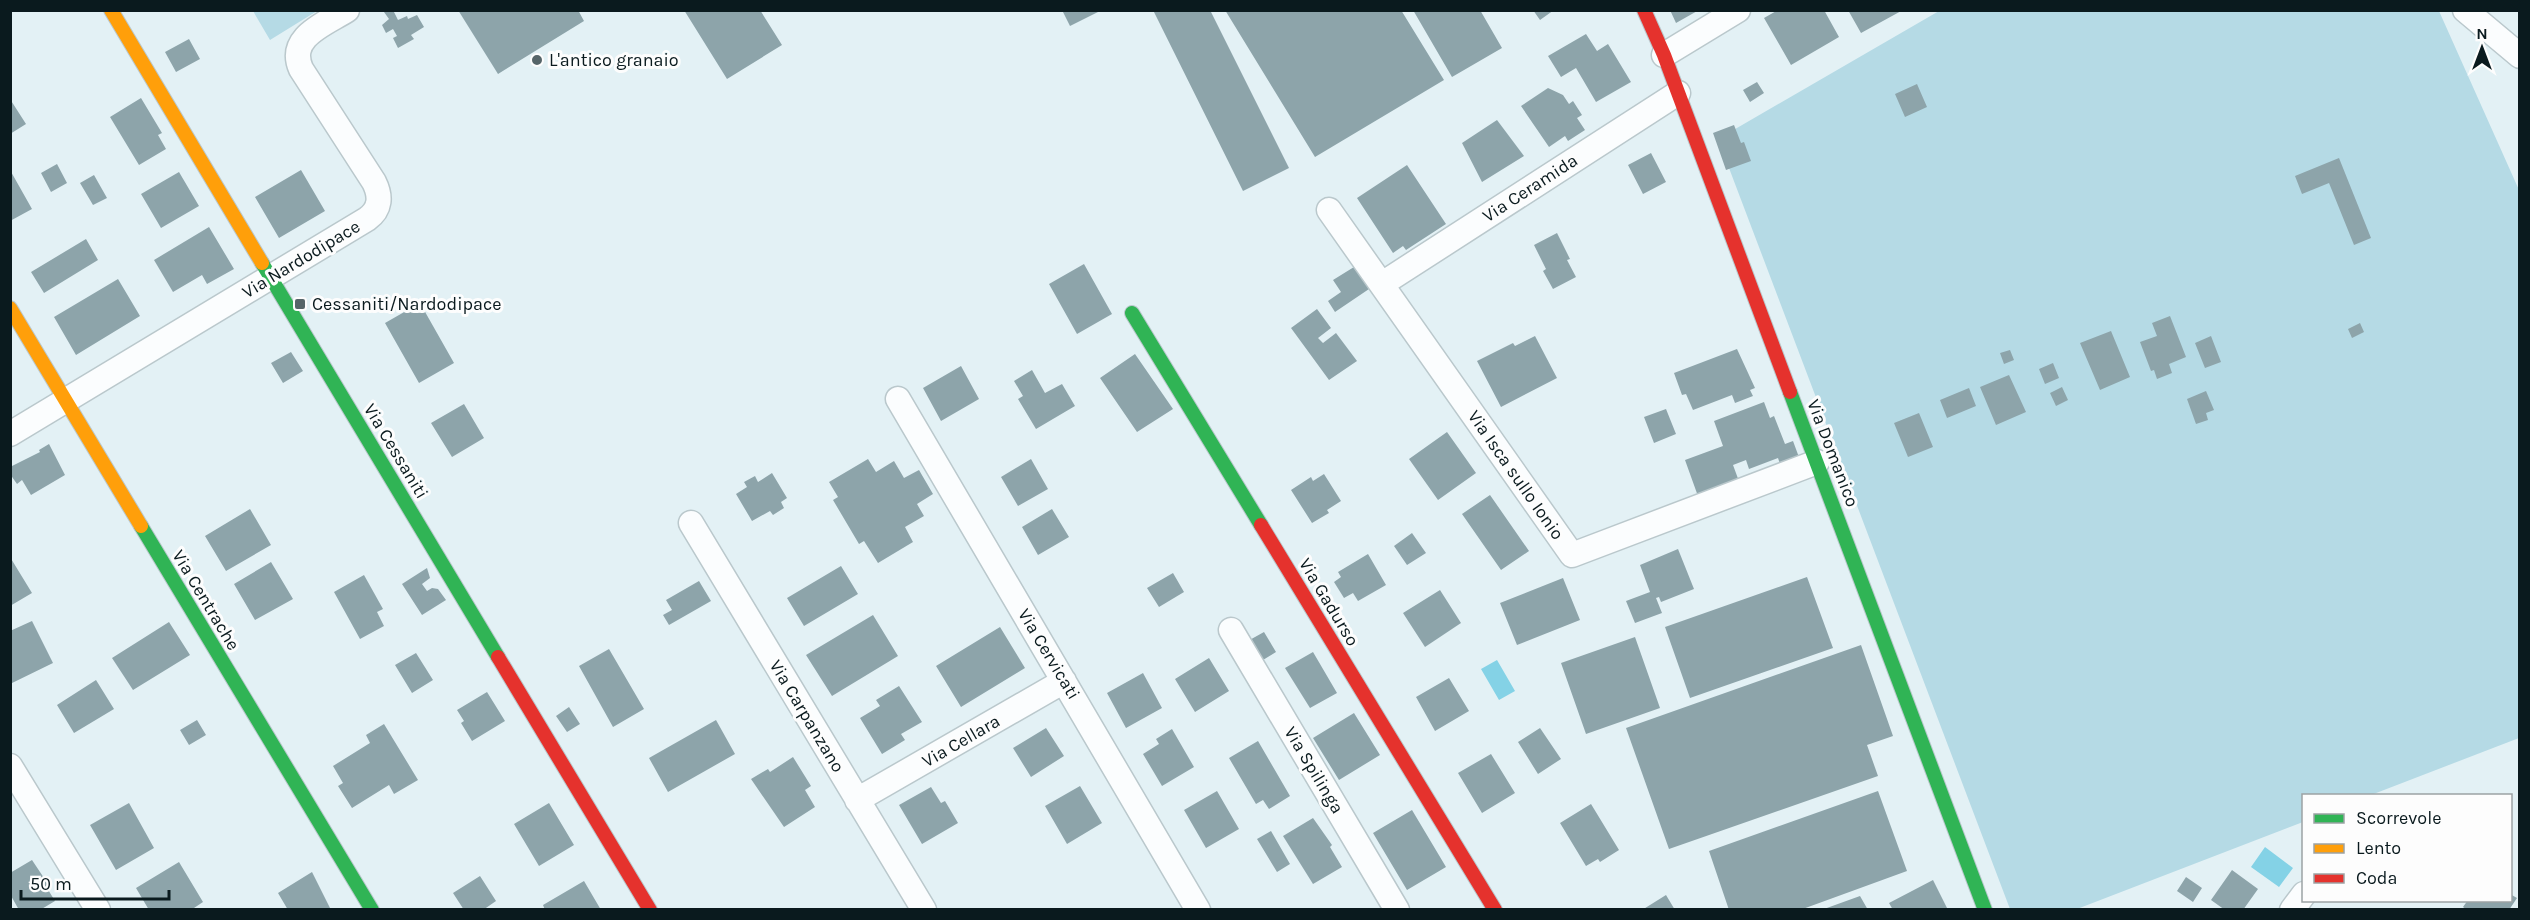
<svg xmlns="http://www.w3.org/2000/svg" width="2530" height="920" font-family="Karla,sans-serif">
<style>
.green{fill:#b5dae5}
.water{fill:#84d2e6}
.building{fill:#8da4aa}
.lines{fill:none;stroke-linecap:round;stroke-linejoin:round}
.street-casing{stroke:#bac8cc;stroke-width:27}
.fast-casing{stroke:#bac8cc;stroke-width:16}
.slow-casing{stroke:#bac8cc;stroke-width:16}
.jam-casing{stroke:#bac8cc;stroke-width:16}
.street{stroke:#fbfdfe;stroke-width:24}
.fast{stroke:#30b455;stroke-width:14}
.slow{stroke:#ff9f0a;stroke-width:14}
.jam{stroke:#e5322d;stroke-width:14}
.poi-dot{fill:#566569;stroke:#fdfdfd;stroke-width:2}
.labels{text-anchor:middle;stroke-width:6;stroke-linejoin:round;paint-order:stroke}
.poi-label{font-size:18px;fill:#0a1a1e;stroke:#fdfdfd;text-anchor:start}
.street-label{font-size:18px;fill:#0a1a1e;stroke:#fdfdfd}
</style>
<rect width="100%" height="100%" fill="#e3f1f5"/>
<path class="green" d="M253,11h64l-47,29z
M1939,11h500l80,179v548l-148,57 -67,1 -1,26 -226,87h-67l-292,-770z"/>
<path class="water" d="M1497,660l18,31 -16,9 -18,-31z
M2265,847l28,21 -14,19 -28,-20z"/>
<path class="building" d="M393,10l5,10 9,-4 1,3 9,-4 7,12 -13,8 3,4 -16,9 -5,-10 4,-2 -4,-7 -7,4 -4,-8 7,-6 -5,-7z
M458,10h120l6,11 -86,53z
M684,10h76l22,35 -55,34z
M1062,10h40l-32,16z
M1153,10h57l79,158 -46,23z
M1225,10h176l43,70 -129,77z
M1413,10h67l22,38 -50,29z
M1533,10h21l-14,10z
M1670,10h29l-23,13z
M1778,10h46l15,27 -48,28 -27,-47z
M1848,10h55l-42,23z
M1586,34l11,17 11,-7 23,38 -35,20 -20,-34 -15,9 -13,-21z
M189,39l11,20 -24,13 -11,-20z
M1757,82l7,11 -14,9 -7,-12z
M1917,84l10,23 -22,10 -10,-23z
M1548,88l15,7 6,9 4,-3 9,14 -5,3 8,12 -17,11 -3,-5 -16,11 -28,-41z
M141,98l21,35 -4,2 8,14 -27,16 -29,-48z
M10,99l16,25 -16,10z
M1497,120l27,36 -42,26 -20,-39z
M1734,125l7,18 3,-1 7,19 -25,9 -13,-37z
M1651,153l15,29 -23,12 -15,-29z
M2339,158l32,80 -17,7 -25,-62 -27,11 -7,-18z
M57,164l10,19 -16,9 -10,-19z
M1407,165l39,59 -40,26 -3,-4 -10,7 -36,-55z
M10,170l22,39 -22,12z
M301,170l24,41 -46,27 -24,-41z
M179,172l20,34 -38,22 -20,-34z
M94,175l13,23 -14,7 -13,-22z
M209,227l25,42 -27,15 -5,-9 -29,17 -19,-32z
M1557,233l13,26 -3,1 9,17 -23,12 -10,-18 3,-2 -12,-24z
M86,239l12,21 -54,33 -13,-21z
M1084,264l28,50 -35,20 -28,-50z
M1354,267l15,22 -34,23 -7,-11 13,-9 -8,-12z
M118,279l22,37 -64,39 -22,-38z
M420,303l34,60 -35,20 -34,-60z
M1317,309l14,19 -13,10 5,5 13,-10 21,28 -28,19 -38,-52z
M2170,316l16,41 -17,7 3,9 -15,6 -3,-9 -3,1 -11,-29 17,-6 -5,-13z
M2360,323l4,9 -12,6 -4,-9z
M2111,331l19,46 -30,13 -20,-47z
M1535,336l22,42 -56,29 -24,-46 36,-18 2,3z
M2211,336l10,26 -16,6 -10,-25z
M1737,349l18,39 -5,2 3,6 -18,7 -3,-8 -39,15 -7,-16 -4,1 -8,-22z
M2010,350l4,10 -10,4 -4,-11z
M291,352l12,19 -20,12 -12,-20z
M1135,354l38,55 -36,23 -37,-54z
M2053,363l6,15 -14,6 -6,-15z
M961,366l18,33 -38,22 -18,-33z
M1032,370l13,23 17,-9 13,22 -39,23 -18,-30 5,-3 -9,-15z
M2009,375l17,37 -30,13 -16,-38z
M2062,387l6,13 -12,6 -6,-13z
M1969,388l7,18 -29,12 -7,-18z
M2206,391l8,19 -8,3 2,7 -12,4 -9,-25z
M1764,402l6,16 4,-2 11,28 8,-3 7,19 -19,7 -3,-9 -29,11 -3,-9 -13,5 7,19 -41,15 -14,-39 38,-14 -9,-25z
M464,404l20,34 -32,19 -21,-34z
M1666,409l10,25 -22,9 -10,-26z
M1919,413l14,34 -25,10 -14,-34z
M1447,432l29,41 -38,27 -29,-41z
M49,444l16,31 -34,20 -9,-15 -5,4 -7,-10v-7l30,-15 -1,-2z
M868,459l8,13 18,-11 10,17 15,-8 14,24 -16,10 7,12 -19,11 8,15 -35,21 -14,-22 -5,3 -26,-44 5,-3 -9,-15z
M1031,459l17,30 -30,17 -17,-29z
M772,473l15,25 -6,4 3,6 -11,7 -3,-4 -18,10 -16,-27 11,-7 -3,-5 11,-6 3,6z
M1324,474l17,27 -14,9 2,3 -17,10 -21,-33 20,-13 2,4z
M1490,495l39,56 -28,19 -39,-56z
M250,509l21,36 -45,26 -21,-35z
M1052,509l17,28 -31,18 -16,-28z
M1412,533l14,20 -19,12 -13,-19z
M1678,549l16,40 -33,13 -2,-5 -3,1 6,15 -27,10 -9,-22 24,-9 -10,-27z
M1368,554l18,31 -28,16 -5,-8 -9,5 -10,-16 7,-5 -3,-5z
M10,557l22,36 -22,13z
M271,562l22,37 -38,21 -21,-36z
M841,566l17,28 -54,32 -17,-28z
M427,568l3,10 -8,6 5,7 5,-3 6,1 8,11 -24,15 -20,-31z
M1173,573l11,19 -25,15 -12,-19z
M364,575l19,34 -6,3 7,14 -24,13 -26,-47z
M1807,577l26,71 -143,50 -25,-71z
M1563,578l17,42 -63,25 -17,-42z
M699,581l12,20 -42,24 -6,-10 9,-5 -6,-10z
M1440,590l21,33 -36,24 -22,-34z
M873,615l25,41 -66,40 -26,-41z
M32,621l21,42 -43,21v-53z
M169,622l21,33 -57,35 -21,-32z
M1000,627l25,41 -64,39 -25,-41z
M1264,632l12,20 -18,11 -12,-21z
M1635,637l25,71 -74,26 -25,-71z
M1861,645l32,91 -26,9 11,31 -209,73 -43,-121z
M609,649l35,60 -31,18 -34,-61z
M1313,652l24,41 -27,15 -25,-40z
M416,653l17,27 -21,13 -17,-28z
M1209,658l20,33 -34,21 -20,-33z
M1143,673l19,35 -36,20 -19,-35z
M1449,678l20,33 -34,20 -19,-34z
M96,680l18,29 -40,24 -17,-28z
M899,686l23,36 -21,12 4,6 -23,14 -22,-36 20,-12 -4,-6z
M487,692l18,29 -33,20 -11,-18 3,-2 -7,-11z
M569,707l11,17 -13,8 -11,-16z
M1354,713l26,42 -41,25 -26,-42z
M197,720l9,15 -17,10 -9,-15z
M716,720l19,34 -67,38 -19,-34z
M384,724l34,56 -24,14 -5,-9 -37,23 -14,-22 5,-3 -10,-17 37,-23 -4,-8z
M1046,728l18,28 -33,21 -18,-29z
M1540,728l21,31 -23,15 -20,-32z
M1172,729l22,38 -32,19 -19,-32 16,-10 -3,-5z
M1258,741l32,55 -21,13 -6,-9 -7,4 -27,-46z
M1491,754l24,39 -33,20 -24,-40z
M793,757l18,29 -6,4 10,17 -31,20 -33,-48 17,-10 2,3z
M1080,786l22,37 -35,21 -22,-38z
M931,787l10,16 4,-2 13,22 -36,21 -23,-39z
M1217,791l22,38 -33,19 -22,-38z
M1878,791l29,80 -107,39h-71l-20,-59z
M129,803l25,45 -38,22 -26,-45z
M549,803l25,42 -35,21 -25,-42z
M1591,804l28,46 -19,12 -2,-3 -12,7 -26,-43z
M1412,810l34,57 -39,23 -34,-57z
M1313,818l19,27 -2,2 12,20 -29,17 -30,-48z
M1271,831l19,33 -13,8 -20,-33z
M32,860l18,27 -3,1 8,13 -15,9h-21l-9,-16v-21z
M179,862l24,40 -12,8h-42l-13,-22z
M2232,870l26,19 -15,21h-18l-14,-10z
M312,872l19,38h-43l-10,-17z
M480,876l16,25 -13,9h-19l-11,-17z
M2186,877l16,11 -9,14 -16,-11z
M1933,880l15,30h-55l-4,-7z
M584,881l17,29h-56l-2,-5z
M2510,894l7,4 -8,12h-42l-4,-3 5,-7h42z
M1666,895l9,15h-33z
M1860,896l8,14h-44v-1z"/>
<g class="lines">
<g class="street-casing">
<path id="street" d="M2465,10l55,46
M1664,55l74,-45
M1329,210l243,345 245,-93
M1382,284l296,-191
M898,399l300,511
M10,434l357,-215c14,-10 14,-23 7,-37l-73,-113c-14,-32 24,-45 46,-59
M691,523l233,387
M1231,630l166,280
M10,766l88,144
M857,800l207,-119
M2292,910l12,-16"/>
</g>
<g class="fast-casing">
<path id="fast" d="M262,263l236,394
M1132,313l129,212
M1790,392l195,518
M141,526l231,384"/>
</g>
<g class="slow-casing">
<path id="slow" d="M111,10l151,253
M10,308l131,218"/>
</g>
<g class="jam-casing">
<path id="jam" d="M1644,10l20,45 126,337
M1261,525l234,385
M498,657l152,253"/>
</g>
<use href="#street" class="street"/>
<use href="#fast" class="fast"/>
<use href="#slow" class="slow"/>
<use href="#jam" class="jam"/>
</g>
<g class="poi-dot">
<circle cx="537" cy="60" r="6"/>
<rect x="294" y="298" width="12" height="12" rx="3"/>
</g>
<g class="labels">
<g class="poi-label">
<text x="549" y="66">L'antico granaio</text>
<text x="312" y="310">Cessaniti/Nardodipace</text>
</g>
<g class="street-label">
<text transform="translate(1530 188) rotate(-33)" y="6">Via Ceramida</text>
<text transform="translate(301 259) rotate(-31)" y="6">Via Nardodipace</text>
<text transform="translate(396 451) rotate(59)" y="6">Via Cessaniti</text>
<text transform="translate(1833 453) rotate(69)" y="6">Via Domanico</text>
<text transform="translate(1516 475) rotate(55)" y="6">Via Isca sullo Ionio</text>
<text transform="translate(206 600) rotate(59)" y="6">Via Centrache</text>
<text transform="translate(1329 602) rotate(59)" y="6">Via Gadurso</text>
<text transform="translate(1049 654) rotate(59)" y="6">Via Cervicati</text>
<text transform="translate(807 716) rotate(59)" y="6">Via Carpanzano</text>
<text transform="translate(961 741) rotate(-30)" y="6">Via Cellara</text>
<text transform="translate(1314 770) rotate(59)" y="6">Via Spilinga</text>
</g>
</g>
<rect width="2530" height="920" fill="none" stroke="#0a1a1e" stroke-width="24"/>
<rect x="2302" y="794" width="210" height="108" fill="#fdfdfd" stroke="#9ca2a4" stroke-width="1.5"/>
<rect x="2314" y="814" width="30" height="9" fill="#30b455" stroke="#9ca2a4" stroke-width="1.5"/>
<text x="2356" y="824" font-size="18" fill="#0a1a1e">Scorrevole</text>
<rect x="2314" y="844" width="30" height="9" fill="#ff9f0a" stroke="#9ca2a4" stroke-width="1.5"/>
<text x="2356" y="854" font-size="18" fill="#0a1a1e">Lento</text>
<rect x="2314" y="874" width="30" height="9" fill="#e5322d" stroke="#9ca2a4" stroke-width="1.5"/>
<text x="2356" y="884" font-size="18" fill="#0a1a1e">Coda</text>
<g transform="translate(2482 48)" stroke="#fdfdfd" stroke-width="4.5" paint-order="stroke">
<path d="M0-4.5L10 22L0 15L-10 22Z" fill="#0a1a1e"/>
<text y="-9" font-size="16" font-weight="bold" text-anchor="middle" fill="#0a1a1e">N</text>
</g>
<path d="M21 890v9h148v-9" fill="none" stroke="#0a1a1e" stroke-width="3"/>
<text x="30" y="890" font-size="18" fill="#0a1a1e" stroke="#fdfdfd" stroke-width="4.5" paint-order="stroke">50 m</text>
</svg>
